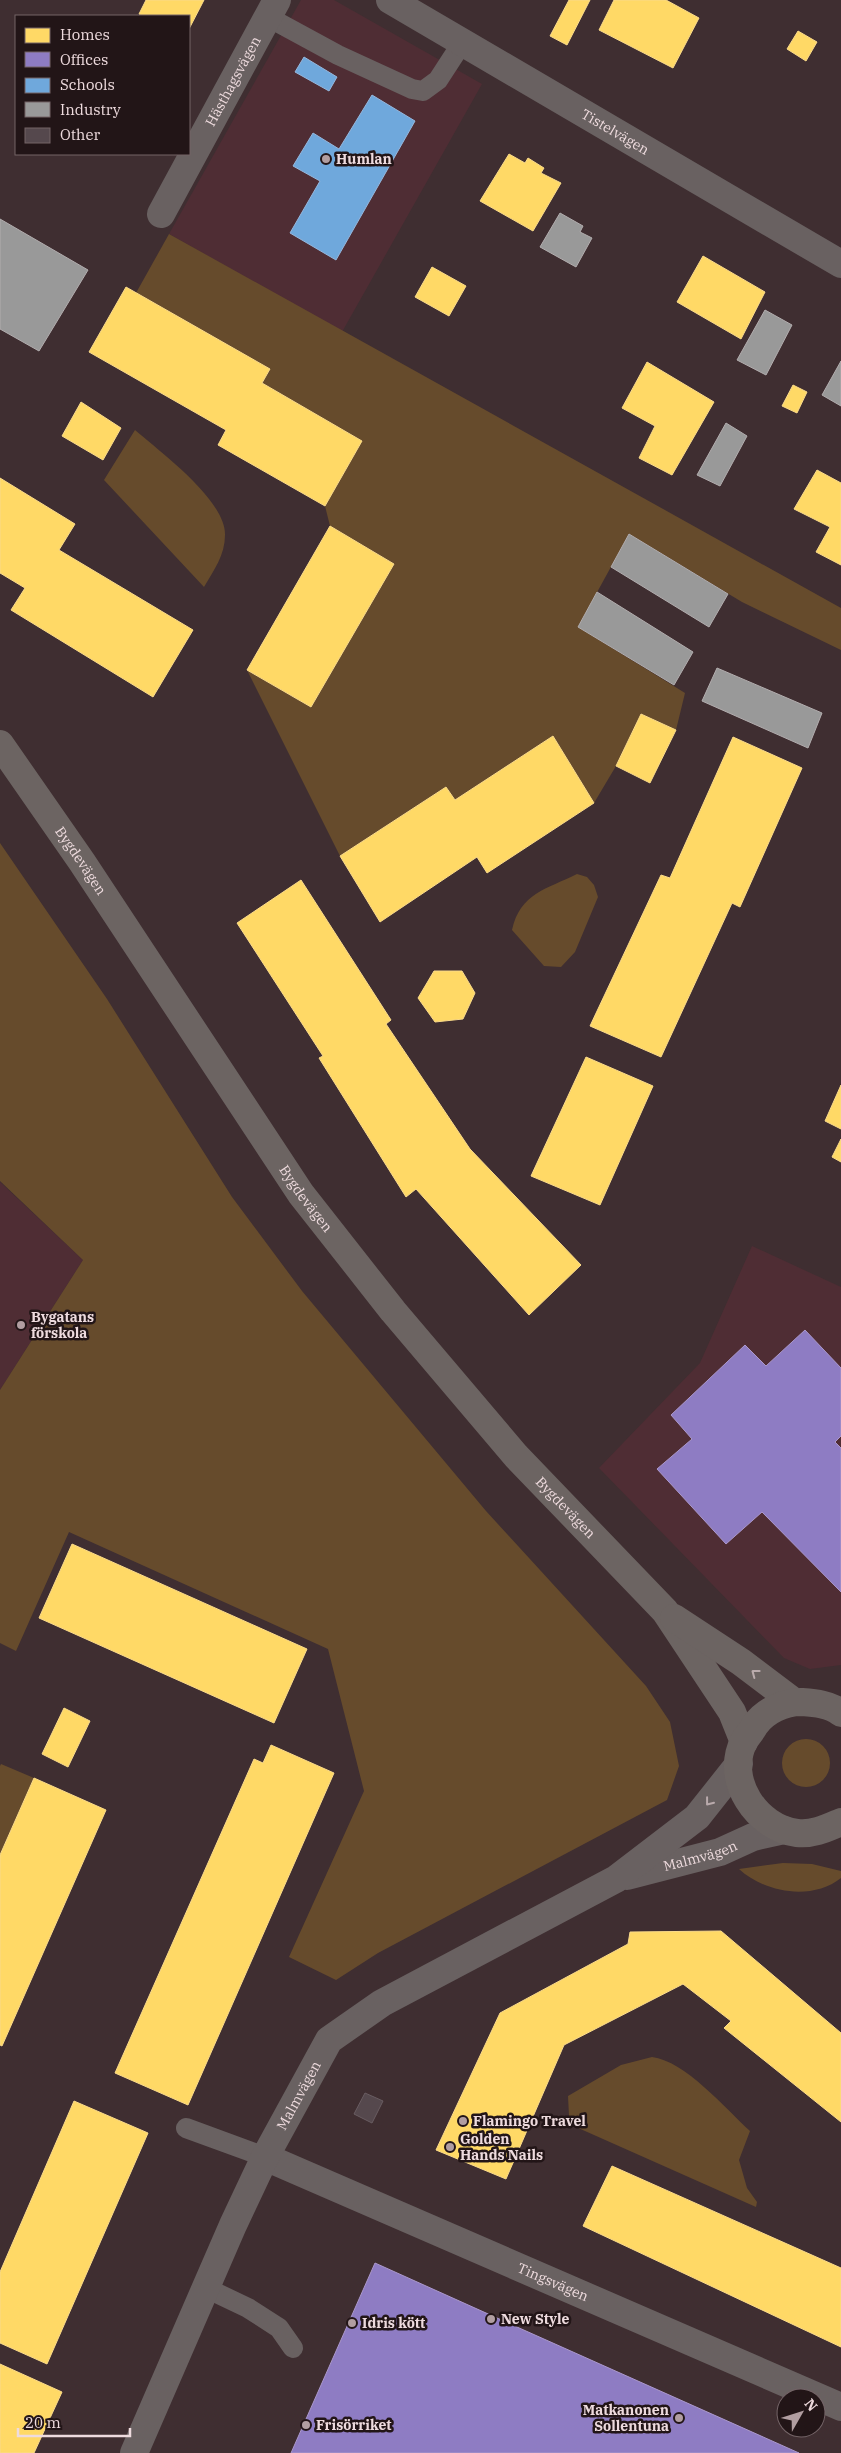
<svg xmlns="http://www.w3.org/2000/svg" width="841" height="2453" font-family="'IBM Plex Serif',serif">
<style>
.built{fill:#4f2d34}
.green{fill:#664b2c}
.homes{fill:#ffd966;stroke:#fada8a}
.offices{fill:#8e7cc3;stroke:#ab98cb}
.schools{fill:#6fa8dc;stroke:#95b7dd}
.industry{fill:#999;stroke:#b2adae}
.building{fill:#55484d;stroke:#695c61}
.lines{fill:none;stroke-linecap:round;stroke-linejoin:round}
.lane{stroke:#696161;stroke-width:20}
.street{stroke:#696161;stroke-width:28}
.secondary{stroke:#6c6462;stroke-width:28}
.oneway{stroke:#baabac}
.oneway2{stroke:#b9aaac}
.poi-dot{fill:#b19ea1;stroke:#221517;stroke-width:2}
.labels{text-anchor:middle;stroke-width:5;stroke-linejoin:round;paint-order:stroke}
.street-label{font-size:14px;fill:#eedbde;stroke:#221517}
.poi-label{font-size:14px;font-weight:bold;fill:#eedbde;stroke:#221517;text-anchor:start}
</style>
<rect width="100%" height="100%" fill="#3f2e31"/>
<path class="built" d="M301,0h33l148,84 -140,248 -173,-98z
M0,1182l83,78 -83,130z
M752,1246l89,41v378l-31,4 -26,-11 -185,-190 101,-105z"/>
<path class="green" d="M169,234l672,374v42l-99,-48 -113,-68 -51,93 107,66 -9,37 -35,-16 -25,52 -22,37 -41,-67 -98,64 -9,-13 -106,69 -93,-186 64,37 83,-143 -64,-38 -5,-20 37,-65 -100,-58 8,-13 -134,-77z
M135,430c24,21 91,70 90,105 0,20 -11,35 -21,52l-100,-107z
M0,843l107,156 125,198 70,94 184,220 160,175 24,36 9,44 -12,34 -289,153 -42,27 -47,-23 75,-166 -36,-142 -259,-117 -53,119 -16,-8v-253l83,-130 -83,-79z
M577,874l10,3 7,8 4,12 -23,55 -14,15 -17,-1 -32,-36c8,-37 35,-41 65,-56z
M782 1763a24 24 0 1 1 48 0a24 24 0 1 1-48 0Z
M1,1764l33,14 -34,77v-89z
M783,1863l29,1 29,7v7c-29,23 -76,15 -102,-9z
M652,2057c33,4 73,51 98,74l-11,29 8,28 10,14 -1,5 -180,-80 -7,-11 -1,-20 53,-31z"/>
<path class="homes" d="M146,0h58l-15,29v-13h-47l-3,-2z
M569,0h21l-23,45 -17,-9z
M614,0h52l33,18 -26,50 -74,-38z
M798,31l19,11 -11,19 -19,-12z
M509,154l16,9 3,-5 16,10 -3,5 20,10 -28,48 -53,-30z
M703,256l62,36 -24,47 -64,-37z
M432,267l34,19 -17,30 -34,-19z
M126,287l144,82 -8,14 100,58 -37,65 -107,-61 8,-15 -137,-78z
M647,362l67,40 -42,73 -33,-17 16,-32 -33,-18z
M793,385l14,7 -10,21 -15,-7z
M81,402l40,26 -18,32 -41,-24z
M817,470l24,13v82l-25,-13 14,-25 -36,-18z
M0,478l75,46 -16,26 134,80 -40,67 -142,-87 14,-22 -25,-15z
M330,526l64,38 -83,143 -64,-37z
M641,714l35,16 -26,53 -34,-17z
M553,736l41,67 -107,70 -10,-16 -97,65 -40,-66 106,-69 9,13z
M733,737l69,31 -62,139 -8,-4 -71,154 -71,-31 71,-151 9,3z
M301,880l90,140 -5,4 84,125 111,116 -52,50 -113,-126 -10,8 -87,-139 4,-2 -86,-133z
M434,971h28l13,22 -12,26 -28,3 -17,-24z
M586,1057l67,29 -53,119 -69,-29z
M841,1085v44l-16,-8z
M841,1139v23l-9,-5z
M72,1544l235,105 -33,74 -235,-105z
M64,1708l26,13 -22,46 -26,-13z
M271,1745l63,28 -146,332 -73,-32 139,-314 9,4z
M34,1778l72,32 -104,236 -2,-1v-190z
M721,1931l120,102v89l-117,-94 7,-7 -48,-37 -119,61 -58,134 -70,-29 64,-137 128,-69 2,-12z
M74,2101l74,32 -101,231 -47,-21v-71z
M612,2166l229,102v79l-258,-121z
M0,2364l62,28 -28,61h-34z"/>
<path class="offices" d="M805,1330l36,38v68l-6,6 6,6v144l-79,-80 -36,32 -69,-75 35,-30 -21,-24 74,-70 21,21z
M375,2263l142,64 282,126h-508z"/>
<path class="schools" d="M304,57l33,20 -8,14 -34,-19z
M372,95l43,26 -79,139 -46,-27 30,-52 -27,-15 20,-33 26,16z"/>
<path class="industry" d="M560,213l23,13 -3,6 12,6 -16,29 -36,-20z
M0,219l88,51 -49,81 -39,-22z
M765,310l27,15 -26,50 -29,-15z
M841,361v45l-19,-11z
M726,423l21,13 -27,50 -23,-11z
M629,534l99,60 -19,33 -98,-60z
M597,592l96,60 -19,33 -96,-58z
M717,668l105,45 -14,35 -106,-47z"/>
<path class="building" d="M365,2093l18,8 -11,22 -18,-9z"/>
<g class="lines">
<path class="lane" d="M268,17l70,38 74,34 11,2 15,-11 24,-37
M186,2128l79,29
M206,2288l42,20 31,20 14,20"/>
<g class="street">
<path id="s1" d="M390,0l451,264"/>
<path id="s2" d="M161,214l116,-214"/>
<path id="s3" d="M627,1876l93,-24 33,-15 31,-7"/>
<path id="s4" d="M265,2157l576,250"/>
<path id="s5" d="M134,2453l99,-228 32,-68 64,-117 53,-37 234,-124 81,-62 42,-53"/>
</g>
<g class="secondary">
<path id="s6" d="M0,744l82,118 219,332 92,117 123,145 149,155 67,101 12,30"/>
<path d="M674,1618l67,44 53,40"/>
<path d="M841,1713c-11,-9 -27,-10 -40,-11 -17,0 -36,9 -46,23 -3,6 -8,11 -11,16 -20,39 13,87 53,92 16,2 30,-5 44,-11"/>
</g>
</g>
<defs><path id="oneway-chevron" d="M-2-3.5L2.5 0L-2 3.5" fill="none" stroke-width="1.6" stroke-linecap="round" stroke-linejoin="round" transform="scale(1.25)"/></defs>
<use class="oneway" href="#oneway-chevron" transform="translate(755 1673) rotate(-143)"/>
<use class="oneway2" href="#oneway-chevron" transform="translate(709 1802) rotate(128)"/>
<g class="poi-dot">
<circle cx="326" cy="159" r="5"/>
<circle cx="21" cy="1325" r="5"/>
<circle cx="463" cy="2121" r="5"/>
<circle cx="450" cy="2147" r="5"/>
<circle cx="491" cy="2319" r="5"/>
<circle cx="352" cy="2323" r="5"/>
<circle cx="679" cy="2418" r="5"/>
<circle cx="306" cy="2425" r="5"/>
</g>
<g class="labels">
<g class="street-label">
<text dy="5" stroke="none"><textPath href="#s2" startOffset="151">Hästhagsvägen</textPath></text>
<text dy="5" stroke="none"><textPath href="#s1" startOffset="261">Tistelvägen</textPath></text>
<text dy="5" stroke="none"><textPath href="#s6" startOffset="142">Bygdevägen</textPath></text>
<text dy="5" stroke="none"><textPath href="#s6" startOffset="548">Bygdevägen</textPath></text>
<text dy="5" stroke="none"><textPath href="#s6" startOffset="952">Bygdevägen</textPath></text>
<text dy="5" stroke="none"><textPath href="#s3" startOffset="76">Malmvägen</textPath></text>
<text dy="5" stroke="none"><textPath href="#s5" startOffset="394">Malmvägen</textPath></text>
<text dy="5" stroke="none"><textPath href="#s4" startOffset="314">Tingsvägen</textPath></text>
</g>
<g class="poi-label">
<text x="336" y="164">Humlan</text>
<text x="31" y="1322">Bygatans<tspan x="31" dy="16">förskola</tspan></text>
<text x="473" y="2126">Flamingo Travel</text>
<text x="460" y="2144">Golden<tspan x="460" dy="16">Hands Nails</tspan></text>
<text x="501" y="2324">New Style</text>
<text x="362" y="2328">Idris kött</text>
<text x="669" y="2415" text-anchor="end">Matkanonen<tspan x="669" dy="16">Sollentuna</tspan></text>
<text x="316" y="2430">Frisörriket</text>
</g>
</g>
<rect x="15" y="15" width="175" height="140" fill="#221517" stroke="#746467"/>
<rect x="25" y="28" width="25" height="15" fill="#ffd966" stroke="#746467"/>
<text x="60" y="40" font-size="15" fill="#eedbde">Homes</text>
<rect x="25" y="52" width="25" height="15" fill="#8e7cc3" stroke="#746467"/>
<text x="60" y="65" font-size="15" fill="#eedbde">Offices</text>
<rect x="25" y="78" width="25" height="15" fill="#6fa8dc" stroke="#746467"/>
<text x="60" y="90" font-size="15" fill="#eedbde">Schools</text>
<rect x="25" y="102" width="25" height="15" fill="#999999" stroke="#746467"/>
<text x="60" y="115" font-size="15" fill="#eedbde">Industry</text>
<rect x="25" y="128" width="25" height="15" fill="#55484d" stroke="#746467"/>
<text x="60" y="140" font-size="15" fill="#eedbde">Other</text>
<g transform="translate(801 2413) rotate(51)"><circle r="24" fill="#221517" stroke="#746467"/>
<path d="M0-4L9 19L0 12L-9 19Z" fill="#b19ea1"/>
<text y="-8" font-size="14" font-weight="bold" text-anchor="middle" fill="#eedbde">N</text>
</g>
<path d="M18 2428v8h112v-8" fill="none" stroke="#eedbde" stroke-width="2.5"/>
<text x="25" y="2428" font-size="15" fill="#eedbde" stroke="#221517" stroke-width="4" paint-order="stroke">20 m</text>
</svg>
